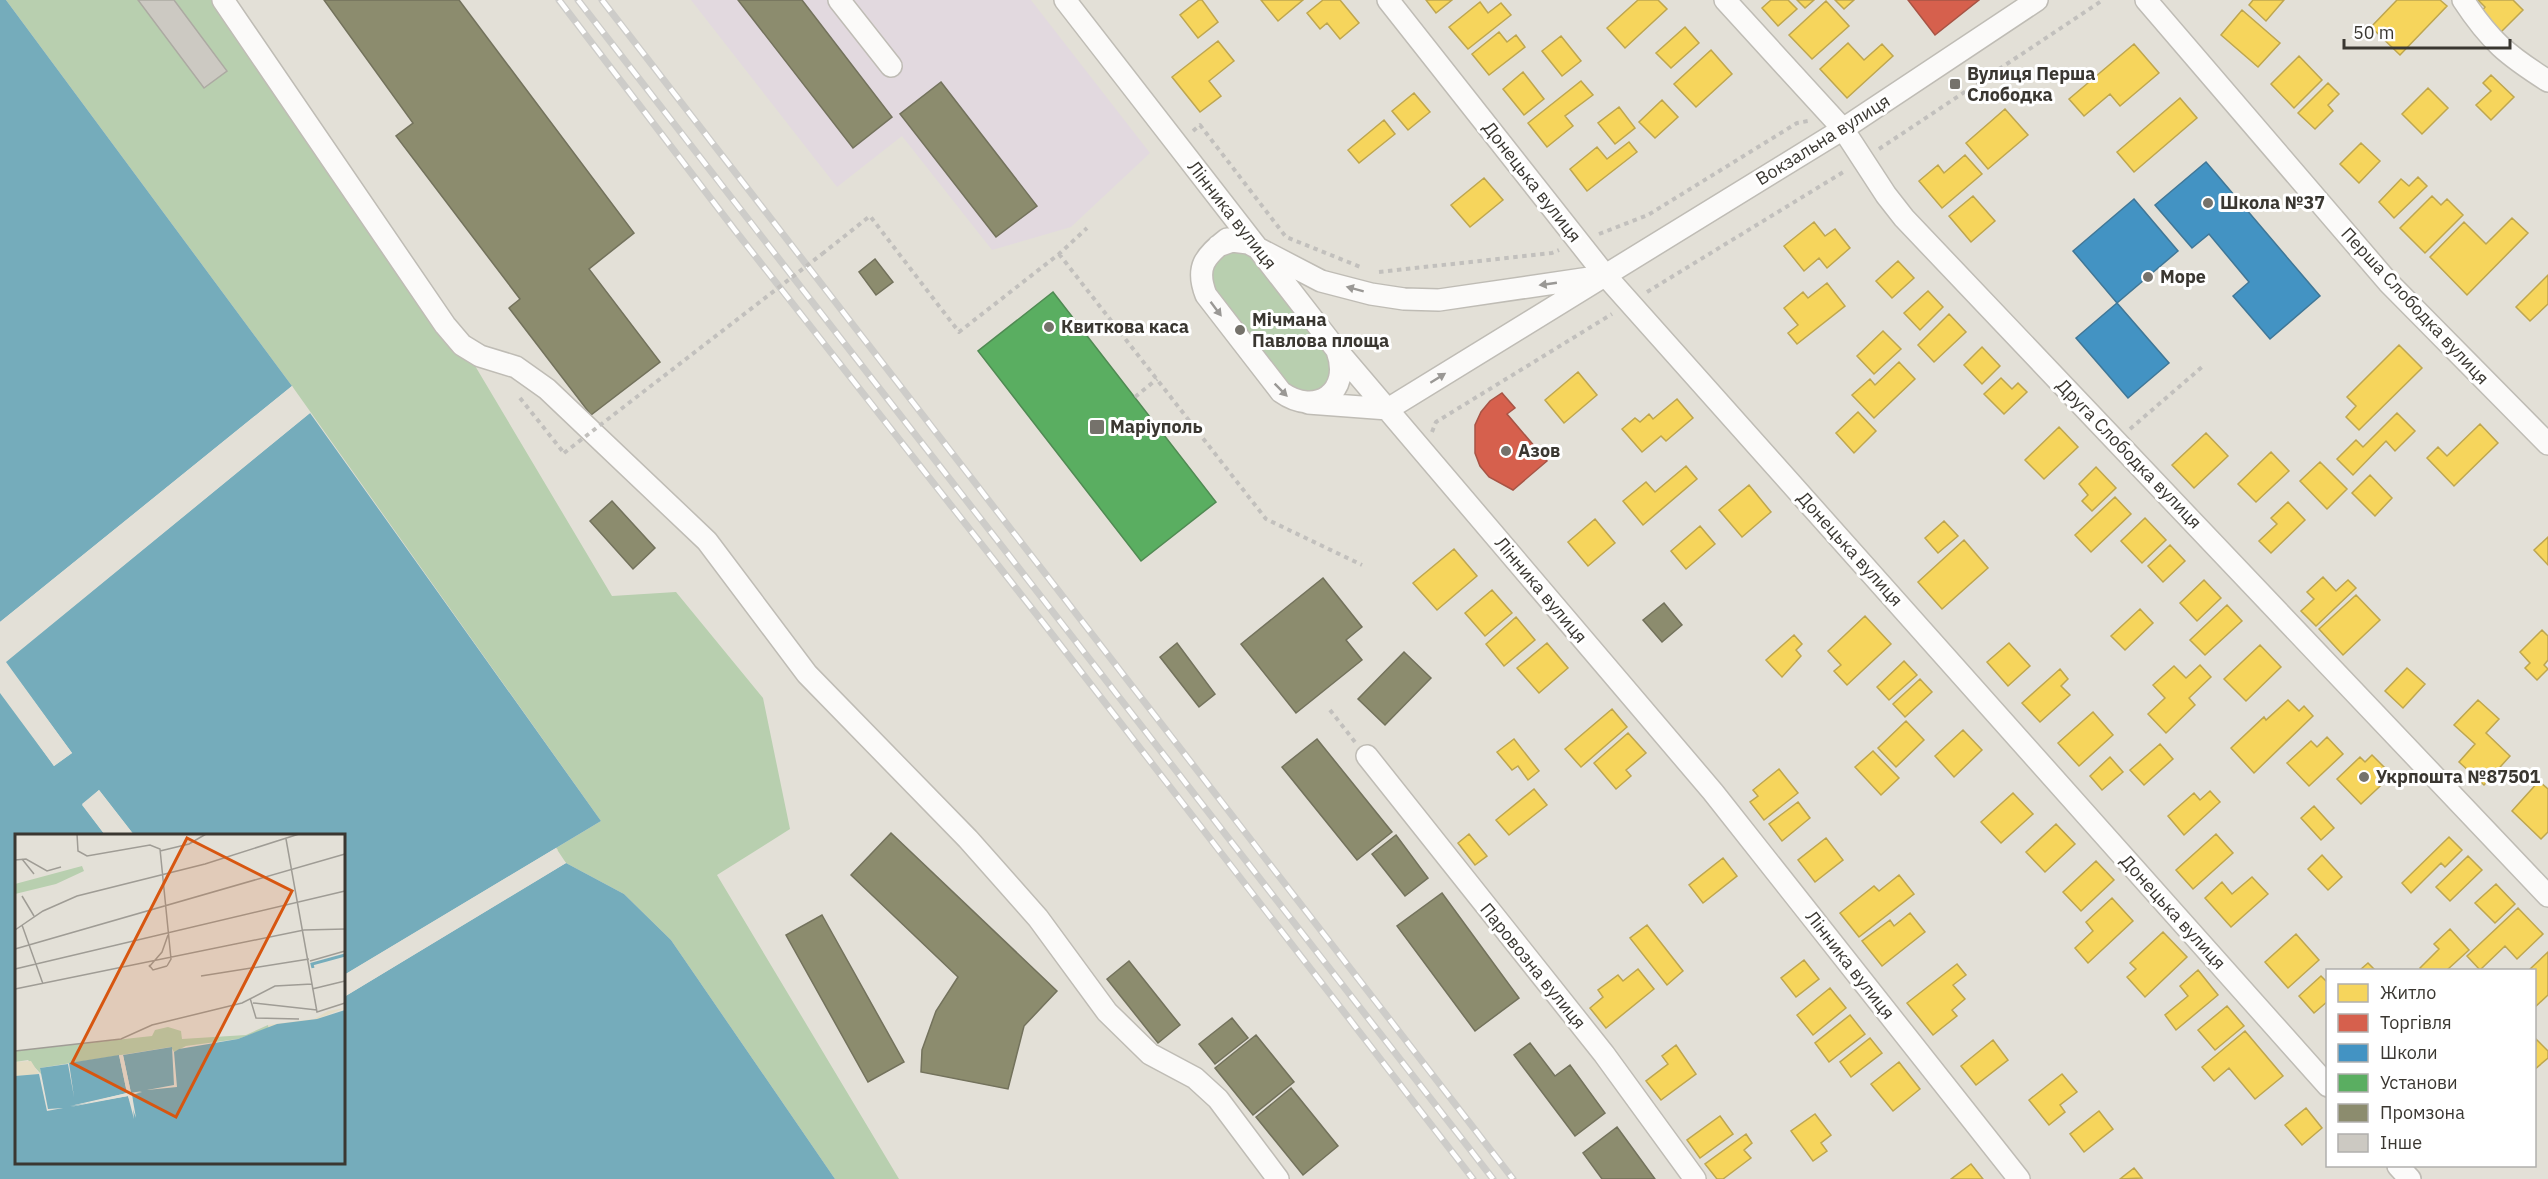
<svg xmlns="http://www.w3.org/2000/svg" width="2548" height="1179" font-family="'IBM Plex Sans',sans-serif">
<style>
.industrial{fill:#e2d9df}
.green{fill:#b8cfaf}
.water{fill:#75acbb}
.pier{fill:#e3e0d7}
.homes{fill:#f6d55c;stroke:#bea64f;stroke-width:1.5}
.shops{fill:#d6604d;stroke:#a75445;stroke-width:1.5}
.schools{fill:#4393c3;stroke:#407797;stroke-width:1.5}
.public{fill:#5aae61;stroke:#508a53;stroke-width:1.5}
.industry{fill:#8c8c6e;stroke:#73725c;stroke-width:1.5}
.building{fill:#ccc9c2;stroke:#acaaa2;stroke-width:1.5}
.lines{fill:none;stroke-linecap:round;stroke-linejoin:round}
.minor-casing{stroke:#bfbcb5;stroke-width:24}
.path{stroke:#c2c0bd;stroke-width:4;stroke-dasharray:4.5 4.5;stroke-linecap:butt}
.minor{stroke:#fbfaf9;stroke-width:21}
.rail-casing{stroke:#cdccc9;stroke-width:7}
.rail{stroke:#fff;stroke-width:4.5;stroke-dasharray:14;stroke-linecap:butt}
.path-bridge{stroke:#c2c0bd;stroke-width:4;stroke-dasharray:4.5 4.5;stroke-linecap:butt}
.oneway{fill:#9a9895}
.poi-dot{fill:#75726b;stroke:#fff;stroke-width:2}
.labels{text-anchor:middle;stroke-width:6;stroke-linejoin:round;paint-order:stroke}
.poi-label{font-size:18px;font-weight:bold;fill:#3a3731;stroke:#fff;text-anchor:start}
.street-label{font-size:18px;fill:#3a3731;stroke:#fff}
.inset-river{fill:none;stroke:#75acbb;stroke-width:3}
.inset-road{fill:none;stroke:#9f9c95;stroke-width:1.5}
.view{fill:#d75610;fill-opacity:0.15;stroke:#d75610;stroke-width:3}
.inset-edge{fill:none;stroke:#3a3731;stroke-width:3}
</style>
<rect width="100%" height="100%" fill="#e3e0d7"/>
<path class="industrial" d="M691,0h340l119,153 -79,74 -79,23 -90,-114 -65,51z"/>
<path class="green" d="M6,0h224l213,312 169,284 64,-4 87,106 27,131 -73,46 182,304h-64l-164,-239 -47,-46 -58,-31 -10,-15 45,-27 -309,-435z
M1227,250l20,2 7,7 74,95 5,9 -3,20 -15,12 -28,-9 -78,-105 2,-19z"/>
<path class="water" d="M0,0h6l286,386 -292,236z
M310,413l291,408 -257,154v-139l-210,-1 -35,-45 -17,15 23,30 -89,1v326h328v-165l222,-134 58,31 47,46 164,239h-835v-486l54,73 18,-13 -67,-91z"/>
<path class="pier" d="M292,386l1,2 -293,237v-3z
M309,411l1,2 -304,249 66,91 -18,13 -54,-76 55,72 13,-9 -65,-89v-4z
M99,790l35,45 -4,1 -31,-42 -13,11 22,30h-3l-23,-31z
M556,848l2,2 -214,128v-3z
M564,861l2,2 -222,134v-3z"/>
<path class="homes" d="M1199,0h3l16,22 -20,16 -18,-23z
M1261,0h42l-25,21z
M1323,0h17l19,23 -19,16 -13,-16 -7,6 -13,-16z
M1426,0h26l-16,13z
M1638,0h20l9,9 -42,39 -18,-20z
M1771,0h17l9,9 -19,17 -16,-18z
M1797,0h17l-9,8z
M1835,0h19l-10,9z
M2253,0h31l-18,21 -17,-16z
M2397,0h43l7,6 -47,49 -29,-28z
M2478,0h35l10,10 -22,22 -20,-20 4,-5z
M1826,1l23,25 -37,33 -23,-24z
M1480,2l8,11 13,-10 10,12 -43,34 -19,-22z
M2242,10l38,33 -22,24 -37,-32z
M1685,27l14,16 -28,25 -15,-15z
M1499,32l8,10 9,-7 9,12 -36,28 -17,-21z
M1561,36l20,25 -19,15 -20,-25z
M1218,41l16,20 -25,20 12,15 -21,16 -28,-35z
M1848,43l16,17 18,-16 11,12 -46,42 -27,-29z
M2134,44l25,29 -39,33 -10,-12 -26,22 -15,-17z
M1711,50l21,24 -36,33 -22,-23z
M2299,56l23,24 -28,28 -23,-24z
M1523,72l21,27 -20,16 -21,-26z
M2491,75l23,22 -23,23 -15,-15 15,-14 -8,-8z
M1581,81l12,14 -28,21 8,10 -26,21 -19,-24z
M2328,83l11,11 -11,11 5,6 -18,18 -17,-16z
M2428,88l20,20 -26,26 -20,-20z
M1414,93l16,19 -22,18 -16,-19z
M2180,98l17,20 -63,54 -17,-20z
M1662,100l16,17 -23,21 -16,-16z
M1619,107l16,21 -20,16 -17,-21z
M2005,109l23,26 -40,34 -22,-26z
M1384,120l11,14 -36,29 -11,-13z
M1629,142l8,10 -50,39 -17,-22 27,-22 10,12z
M2361,143l19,18 -21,22 -19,-19z
M1965,155l17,19 -40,34 -23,-27 19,-16 6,8z
M2418,177l9,9 -33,32 -15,-16 22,-23 8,7z
M1484,178l19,22 -33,27 -19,-22z
M1973,196l22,25 -24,21 -22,-26z
M2432,196l9,9 6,-6 16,16 -38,38 -25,-25z
M2512,218l16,15 -61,62 -37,-38 34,-35 22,22z
M1814,222l11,14 10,-7 15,19 -23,20 -8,-10 -15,13 -20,-25z
M1898,261l16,17 -22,20 -16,-17z
M2548,275v29l-18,17 -14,-14z
M1827,283l18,23 -48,38 -9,-11 10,-8 -14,-17 19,-16 5,6z
M1928,291l15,16 -23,23 -16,-17z
M1949,314l17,18 -32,30 -16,-17z
M1883,331l18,18 -27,25 -17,-18z
M2399,345l23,23 -63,62 -13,-13 10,-11 -9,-9z
M1982,347l18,19 -18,18 -18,-19z
M1899,362l16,17 -41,39 -22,-23 18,-16 5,6z
M1578,372l19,23 -33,28 -19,-23z
M2001,378l11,11 6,-6 9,9 -23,22 -20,-20z
M1677,399l16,19 -27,23 -5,-5 -19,16 -20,-23 13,-11 5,4 9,-8 4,5z
M1858,412l18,19 -22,22 -18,-20z
M2397,413l18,18 -20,20 -9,-10 -33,34 -16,-16 19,-19 7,7z
M2480,424l18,19 -44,43 -27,-28 11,-11 9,9z
M2059,427l19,20 -34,32 -19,-19z
M2206,433l22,23 -34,32 -22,-23z
M2271,452l18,19 -33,31 -18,-18z
M2320,462l27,27 -20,20 -27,-28z
M1686,466l11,13 -54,46 -20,-24 23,-19 9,10z
M2096,467l20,21 -24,23 -10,-10 6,-6 -9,-11z
M2370,475l22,23 -17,18 -23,-23z
M1749,485l22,27 -29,25 -23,-27z
M2115,497l16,17 -40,38 -16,-17z
M2288,502l17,18 -34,33 -12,-12 18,-17 -6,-6z
M2145,518l21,22 -24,23 -21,-22z
M1595,519l20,24 -27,23 -20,-24z
M1944,521l14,15 -20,17 -13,-15z
M1700,526l15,18 -29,25 -15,-18z
M2548,537v28l-14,-15z
M1964,540l24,28 -46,41 -24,-27z
M2170,545l15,16 -22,21 -15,-16z
M1454,549l23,27 -40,34 -24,-27z
M2323,577l13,14 12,-11 8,8 -40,38 -15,-15 13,-12 -7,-7z
M2204,580l17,18 -24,23 -17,-18z
M1492,590l20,23 -27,23 -20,-23z
M2356,595l24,25 -37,35 -24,-26z
M2227,605l15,16 -37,34 -15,-15z
M2140,609l13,14 -28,27 -14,-14z
M1865,616l26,28 -44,41 -13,-14 7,-6 -13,-14z
M1516,617l19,23 -31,26 -18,-22z
M2542,630l6,6v24l-4,5 4,4 -11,11 -12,-12 5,-5 -10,-11z
M1794,635l8,9 -6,6 5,6 -19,21 -16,-17z
M1547,643l21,25 -29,25 -22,-25z
M2009,643l21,23 -22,20 -21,-24z
M2260,645l21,22 -35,34 -22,-22z
M1904,661l13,14 -28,25 -12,-13z
M2200,665l11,12 -22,21 6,7 -29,28 -18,-19 17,-16 -12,-13 21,-19 12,12z
M2407,668l18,16 -22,24 -18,-17z
M2060,669l8,10 -7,7 9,9 -30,27 -18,-19z
M1920,679l12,13 -27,25 -12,-13z
M2288,700l11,11 5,-5 9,10 -59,57 -23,-25 33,-31 2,3z
M2478,700l21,19 -13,14 24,23 -26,29 -25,-23 16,-18 -21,-19z
M1612,709l15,18 -46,40 -16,-18z
M2093,712l20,23 -34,31 -21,-23z
M1906,721l18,19 -28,27 -18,-19z
M1963,730l19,20 -28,27 -19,-21z
M1628,733l18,20 -20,17 5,6 -15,13 -22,-26z
M2327,737l16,17 -34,32 -22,-23 24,-22 6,6z
M1514,739l25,32 -11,9 -10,-14 -6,4 -15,-18z
M2160,744l13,15 -29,26 -14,-15z
M1873,751l26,27 -18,17 -26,-28z
M2372,755l20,20 -31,29 -24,-25 23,-22 5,5z
M2110,757l13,15 -21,18 -12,-14z
M1779,769l19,24 -34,27 -14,-18 8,-6 -5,-6z
M2539,781l9,8v43l-7,7 -29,-28z
M1534,789l13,16 -38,30 -13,-15z
M2210,791l10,11 -36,33 -16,-19 26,-23 6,7z
M2013,793l20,21 -32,29 -20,-21z
M1798,802l12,16 -28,23 -13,-17z
M2314,806l20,22 -13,12 -20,-22z
M2056,824l19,20 -30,28 -19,-20z
M1469,834l18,22 -12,9 -17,-22z
M2216,834l17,19 -40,36 -17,-19z
M2449,837l13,13 -17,17 -4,-4 -30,30 -9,-10z
M1826,838l17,22 -28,22 -17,-22z
M2322,855l20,22 -14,13 -20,-21z
M2468,856l14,14 -32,31 -14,-14z
M1723,858l14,18 -34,27 -14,-18z
M2096,861l18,19 -33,31 -18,-19z
M1899,875l15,19 -55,43 -19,-24 34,-27 5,5z
M2252,877l16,17 -37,33 -26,-29 17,-16 10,12z
M2496,884l19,20 -20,19 -20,-20z
M2112,898l21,23 -45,42 -13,-15 18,-17 -7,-9z
M2518,908l25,26 -26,25 -12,-13 -25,24 -13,-14z
M1910,913l15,19 -43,34 -20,-25 28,-21 4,6z
M1647,925l36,46 -16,14 -37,-47z
M2450,929l19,21 -22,20h-25l-2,-2 19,-19 -5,-5z
M2163,932l24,25 -42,40 -18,-20 9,-8 -6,-6z
M2296,934l23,26 -31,28 -23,-26z
M2548,952v43l-14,13v-38h-5z
M1804,960l15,19 -23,18 -15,-19z
M2368,963l7,7h-15z
M1957,964l9,11 -13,10 12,14 -13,11 5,6 -24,19 -26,-32z
M1638,969l16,20 -48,39 -16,-20 13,-11 -5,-7 20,-15 5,6z
M2198,970l20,25 -42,35 -11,-15 23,-19 -8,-10z
M2321,976l7,7v18l-14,12 -15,-17z
M1830,988l16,20 -33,27 -16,-20z
M2227,1006l17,20 -29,24 -17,-20z
M1850,1015l15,19 -36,28 -14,-19z
M2245,1031l38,45 -28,23 -26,-31 -15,13 -12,-14z
M1870,1038l12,15 -31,24 -11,-15z
M2536,1039l12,12v7l-14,12z
M1993,1040l15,20 -32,25 -15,-19z
M1676,1045l20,29 -35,26 -15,-19 22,-17 -6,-8z
M1899,1062l21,27 -27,22 -22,-27z
M2062,1074l15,18 -17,13 5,7 -16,13 -20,-25z
M2306,1108l16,20 -20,17 -17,-20z
M2099,1111l14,18 -29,23 -14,-18z
M1815,1114l16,21 -10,8 6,8 -14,10 -22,-30z
M1720,1116l13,18 -33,24 -13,-18z
M1746,1134l6,9 -8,7 7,8 -28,21h-6l-12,-15z
M1971,1164l12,15h-32z
M2134,1168l8,10 -22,1z"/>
<path class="shops" d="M1908,0h71l-44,35z
M1502,393l13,15 -8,6 40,47 -34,29 -24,-13 -9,-11 -5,-13v-28l6,-13 9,-11z"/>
<path class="schools" d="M2206,162l114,134 -50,43 -37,-43 16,-14 -40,-48 -17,14 -37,-43z
M2134,199l44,52 -61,52 -44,-52z
M2117,303l52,60 -41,35 -52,-60z"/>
<path class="public" d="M1053,292l163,210 -75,59 -163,-210z"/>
<path class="industry" d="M324,0h135l175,233 -45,36 71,93 -69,53 -82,-107 11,-9 -124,-163 17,-13z
M738,0h64l90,117 -39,31z
M941,82l96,124 -41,31 -96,-123z
M875,259l18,23 -17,13 -17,-23z
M612,501l43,47 -22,21 -43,-48z
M1323,578l39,49 -16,13 16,20 -66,53 -55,-69z
M1664,603l18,22 -20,17 -19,-22z
M1177,643l38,51 -16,13 -39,-50z
M1404,652l27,26 -46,47 -27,-26z
M1317,739l75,93 -35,28 -75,-93z
M891,833l166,158 -33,35 -16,63 -87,-17 1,-22 14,-39 22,-34 -107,-102z
M1396,835l32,43 -23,18 -33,-42z
M1442,893l77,105 -44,33 -78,-105z
M822,915l82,147 -36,20 -82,-147z
M1129,961l51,64 -22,18 -51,-64z
M1232,1018l16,20 -33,26 -16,-20z
M1256,1035l38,47 -41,33 -38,-47z
M1530,1043l25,33 15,-11 35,48 -30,23 -61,-81z
M1291,1088l47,58 -35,29 -47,-58z
M1617,1127l38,52h-53l-19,-26z"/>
<path class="building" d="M138,0h36l53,71 -23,17z"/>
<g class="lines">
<g class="minor-casing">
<path id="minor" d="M223,0l222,325 17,20 18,11 36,11 31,22 160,152 100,133 161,165 70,79 69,94 43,42 45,24 23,21 60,80
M839,0l52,66
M1065,0l271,349 377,443 306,387
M1388,0l217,275 723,811
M1725,0l118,129 43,66 18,23 644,678
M2146,0l242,282 160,162
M2463,0c27,41 44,55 85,81
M1227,239c-22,17 -32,28 -21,56l75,97c35,25 71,0 56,-41
M1218,246l14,-5 16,2 73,38 50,13 33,5 35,1 157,-23
M1308,403l80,6 455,-280 194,-129
M1367,756l237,298 91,125
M2398,1166l12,13"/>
</g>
<path class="path" d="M1193,131l7,-6 86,112 77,31
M1879,149l224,-149
M1599,234l49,-19 149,-92 11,-2
M822,254l48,-38 89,116 100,-78 28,-26
M1059,254l207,265 96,46
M1379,272l173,-19 7,-3
M1647,292l198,-121
M1135,397l22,-18
M520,398l44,55
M2130,429l72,-62
M1432,432l4,-10 176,-108
M1330,710l25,32"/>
<use href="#minor" class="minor"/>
<g class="rail-casing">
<path id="rail" d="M559,0l175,229 314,400 425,550
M578,0l915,1179
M602,0l911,1179"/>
</g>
<use href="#rail" class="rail"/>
<path class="path-bridge" d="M564,453l258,-199"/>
</g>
<defs><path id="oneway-solid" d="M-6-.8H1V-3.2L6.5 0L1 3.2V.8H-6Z" transform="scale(1.5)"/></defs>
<g class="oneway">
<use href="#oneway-solid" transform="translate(1548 284) rotate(172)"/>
<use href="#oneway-solid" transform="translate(1355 289) rotate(-165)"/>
<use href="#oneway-solid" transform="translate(1216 309) rotate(53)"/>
<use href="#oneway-solid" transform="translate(1438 378) rotate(-32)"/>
<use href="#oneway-solid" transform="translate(1281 390) rotate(45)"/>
</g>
<g class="poi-dot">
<rect x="1949" y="78" width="12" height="12" rx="3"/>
<circle cx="2208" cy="203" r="6"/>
<circle cx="2148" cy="277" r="6"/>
<circle cx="1049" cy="327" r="6"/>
<circle cx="1240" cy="330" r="6"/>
<rect x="1089" y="419" width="16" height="16" rx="3"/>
<circle cx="1506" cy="451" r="6"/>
<circle cx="2364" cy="777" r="6"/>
</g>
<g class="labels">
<g class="poi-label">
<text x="1967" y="80">Вулиця Перша<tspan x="1967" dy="21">Слободка</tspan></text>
<text x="2220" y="209">Школа №37</text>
<text x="2160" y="283">Море</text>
<text x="1252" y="326">Мічмана<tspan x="1252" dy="21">Павлова площа</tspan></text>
<text x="1061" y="333">Квиткова каса</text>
<text x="1110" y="433">Маріуполь</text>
<text x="1518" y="457">Азов</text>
<text x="2376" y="783">Укрпошта №87501</text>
</g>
<g class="street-label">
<text transform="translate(1823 140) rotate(-32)" y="6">Вокзальна вулиця</text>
<text transform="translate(1532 182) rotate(52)" y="6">Донецька вулиця</text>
<text transform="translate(1232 215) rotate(52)" y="6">Лінника вулиця</text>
<text transform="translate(2415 306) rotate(47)" y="6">Перша Слободка вулиця</text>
<text transform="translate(2129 454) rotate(46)" y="6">Друга Слободка вулиця</text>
<text transform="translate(1850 549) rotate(48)" y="6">Донецька вулиця</text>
<text transform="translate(1541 590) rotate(50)" y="6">Лінника вулиця</text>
<text transform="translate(2173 912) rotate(48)" y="6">Донецька вулиця</text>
<text transform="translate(1850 965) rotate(52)" y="6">Лінника вулиця</text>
<text transform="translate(1533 966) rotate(51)" y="6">Паровозна вулиця</text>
</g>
</g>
<g transform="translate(15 834)">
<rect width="330" height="330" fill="#e3e0d7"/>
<path d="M67,32l2,5 -28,13 -41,10v-10zM253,191l1,3 -31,11 -52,7 -12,6 -3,-5 -131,21 1,6 -13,-14 -13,2v-11l137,-15 3,-6 13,-3 13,4 1,8 64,-4z" fill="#b8cfaf"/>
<path d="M330,174l-28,11 -48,9 -1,-3 46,-6 14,-8zM16,227l8,13 -24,2v-14z" fill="#e3dcc4"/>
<path d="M330,176v154h-330v-88l24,-2 8,37 16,-3 -15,1 -8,-41 28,-4 6,33 -5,-34 50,-8 8,38 -57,13 58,-10 6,23 -2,-24 10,-3 -11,1 -8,-38 49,-8 2,38 -27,5 30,-3 -3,-35 5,-3 59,-10 39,-15 40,-5z" fill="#75acbb"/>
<path d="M104,221h4l8,38 11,-2 -10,4 4,23 -8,-22 -58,11 57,-14z" fill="#e3e0d7"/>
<path class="inset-river" d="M298,134l-1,-4 33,-9"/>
<path class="inset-road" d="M62,0l1,17 9,5 63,-11 10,4 11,110 -4,7M271,5l31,173 28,-9M145,17l29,-7 17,-10M7,25l12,15M0,26l11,-1 21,12 14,-4M7,62l12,20M7,91l21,59M0,96l28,-19 34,-15 128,-32 94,-30M0,115l330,-95M295,127l35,-10M134,131l4,5 14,-4M134,133l13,-15 6,-17M0,135l330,-78M186,142l108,-17M0,155l289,-59 41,-1M297,155l33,-8M235,164l6,20 43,1M238,169l64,7M0,217l106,-12 31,-14 90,-22 33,-17 37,-2"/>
<path class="view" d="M172,4l105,53 -116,226 -104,-54z"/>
<rect width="330" height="330" class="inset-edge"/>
</g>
<rect x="2326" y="969" width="210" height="198" fill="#ffffff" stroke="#b0afad" stroke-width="1.5"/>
<rect x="2338" y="984" width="30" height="18" fill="#f6d55c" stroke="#b0afad" stroke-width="1.5"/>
<text x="2380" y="999" font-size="18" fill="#3a3731">Житло</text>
<rect x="2338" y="1014" width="30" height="18" fill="#d6604d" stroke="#b0afad" stroke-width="1.5"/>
<text x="2380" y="1029" font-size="18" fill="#3a3731">Торгівля</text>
<rect x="2338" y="1044" width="30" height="18" fill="#4393c3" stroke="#b0afad" stroke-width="1.5"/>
<text x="2380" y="1059" font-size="18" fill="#3a3731">Школи</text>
<rect x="2338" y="1074" width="30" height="18" fill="#5aae61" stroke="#b0afad" stroke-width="1.5"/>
<text x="2380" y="1089" font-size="18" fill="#3a3731">Установи</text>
<rect x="2338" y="1104" width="30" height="18" fill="#8c8c6e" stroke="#b0afad" stroke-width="1.5"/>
<text x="2380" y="1119" font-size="18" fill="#3a3731">Промзона</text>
<rect x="2338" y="1134" width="30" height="18" fill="#ccc9c2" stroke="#b0afad" stroke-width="1.5"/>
<text x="2380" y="1149" font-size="18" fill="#3a3731">Інше</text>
<path d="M2344 39v9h166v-9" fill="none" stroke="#3a3731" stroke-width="3"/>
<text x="2353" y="39" font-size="18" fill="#3a3731" stroke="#ffffff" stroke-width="4.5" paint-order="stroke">50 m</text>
</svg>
